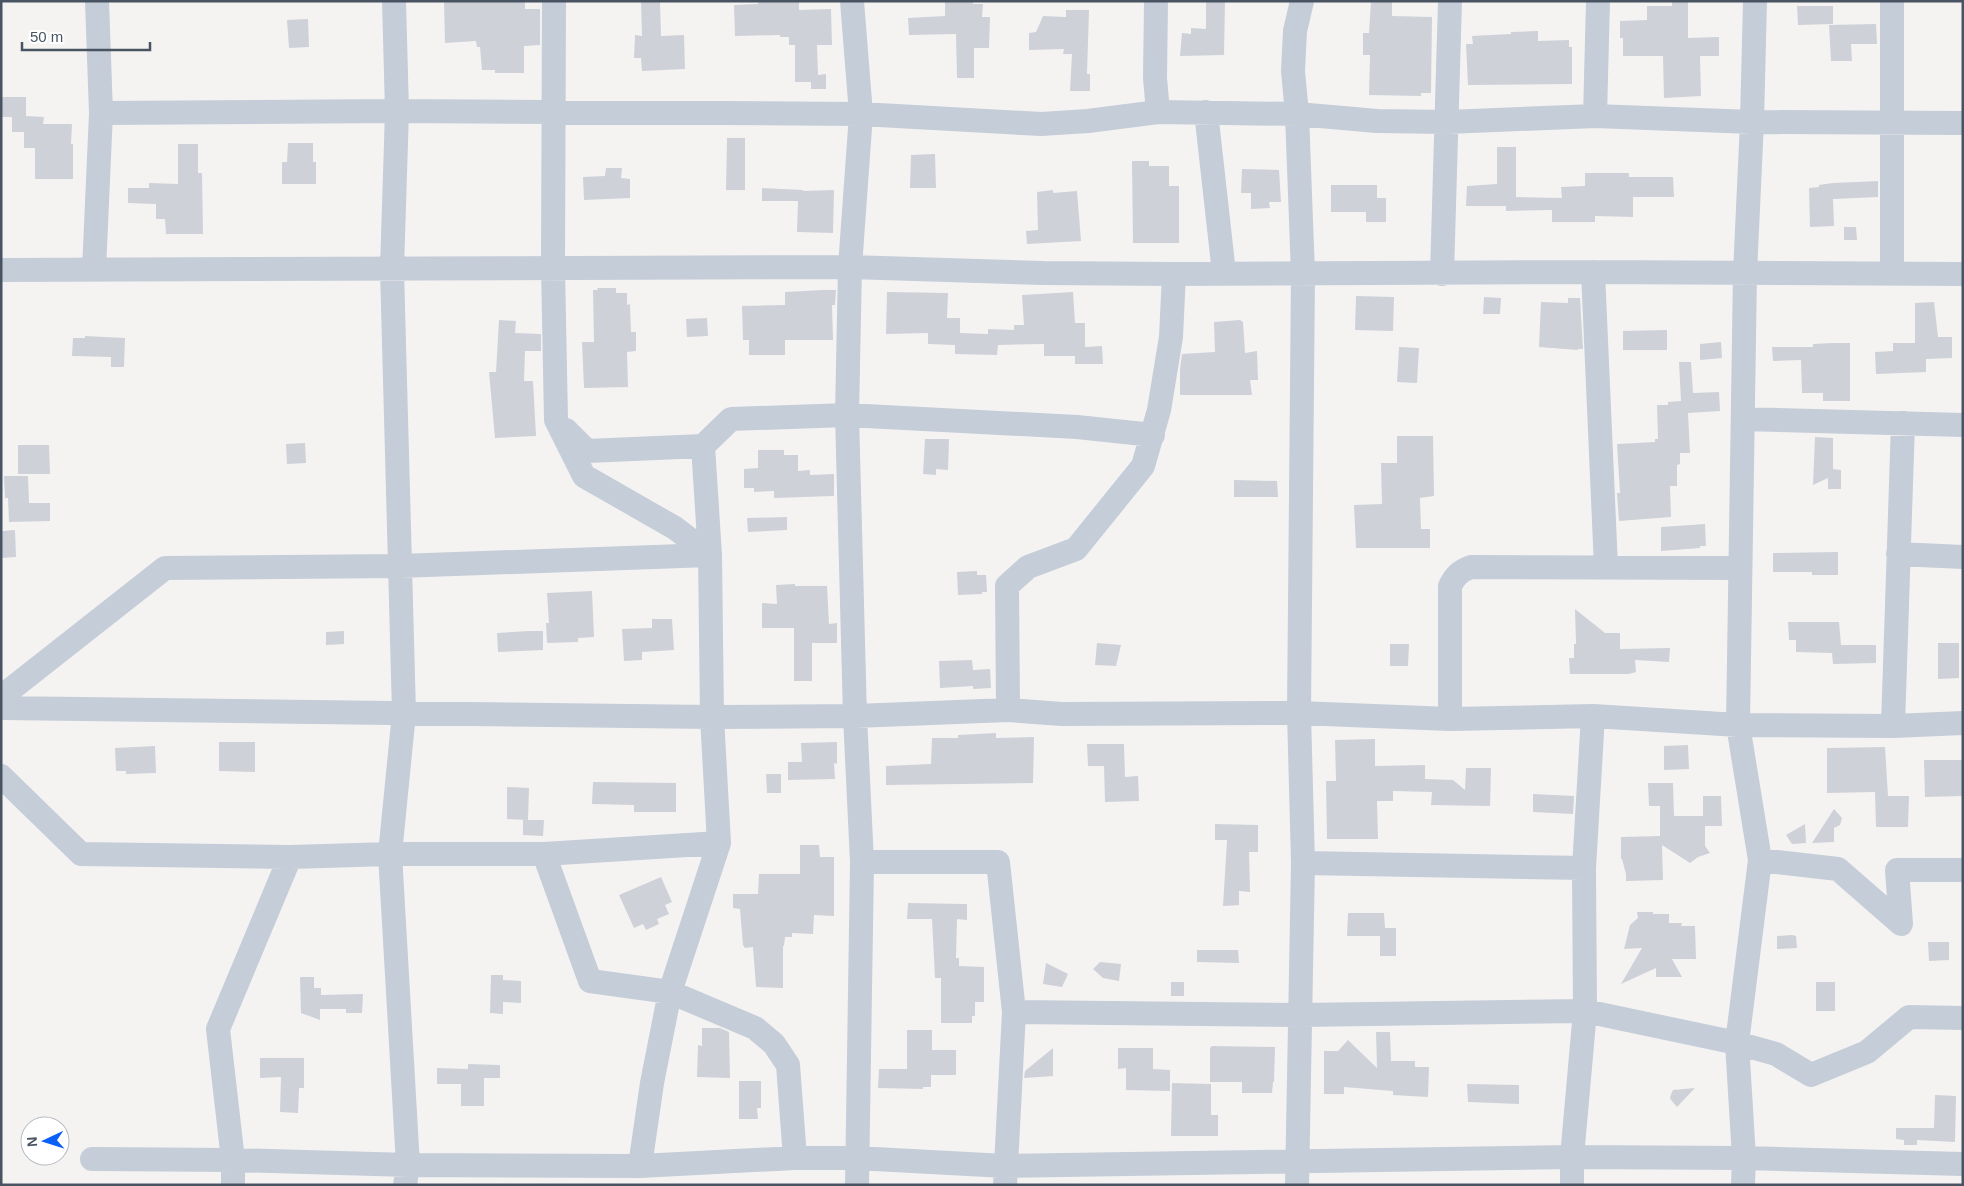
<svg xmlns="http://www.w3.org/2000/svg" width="1964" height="1186" font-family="Arial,sans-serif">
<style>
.building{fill:#ced1d8}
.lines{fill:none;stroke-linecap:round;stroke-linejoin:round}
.minor{stroke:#c5cdd8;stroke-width:24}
</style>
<rect width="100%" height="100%" fill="#f5f3f2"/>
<path class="building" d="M458,1h67v8h15v36l-16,1v27h-29v-3h-13l-2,-23h-3l-1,-6 -31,2 -1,-41z
M641,1h19l1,35 23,-1 1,34 -43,2 -1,-13h-7l1,-23 7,1z
M758,1h41v9l32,-1 1,36h-15l1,30 8,-1v15h-15v-7h-16v-37h-6v-8h-9v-2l-45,1 -1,-31 24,-1z
M945,1h28v3h10l-1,13h8l-1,31h-15v30h-17l-1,-44 -47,1 -1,-17 37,-2z
M1206,1h19l-1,54 -44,1 2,-23 9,1v-6l15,1z
M1371,1h21v15l40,1 -1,76h-10v3l-52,-1 1,-40h-7v-22h6z
M1672,1h16v37l31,-1v19h-19l1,40 -37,2 -1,-42h-40v-18h-3v-17l27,-1v-14h25z
M1797,6h36v18l-35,1z
M1066,10h23l-2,64h3v17h-20l2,-37h-9l1,-5 -35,1v-17l7,-1 7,-16 23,1z
M308,19l1,28 -20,1 -2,-28z
M1876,24l1,20h-26l1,17h-21l-2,-36z
M1538,31v10l31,-1v7h3v37l-104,1 -2,-41h7l-1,-8 39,-2v-2z
M1,97h25v19l18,1 -1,7h29l-1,20h2v35h-38v-31h-11v-16h-12v-15h-11z
M727,138h18v52h-19z
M288,143h25v19h3v22h-34v-22h5z
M178,144h20v29h4l1,61h-37l-1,-15h-9v-15l-28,-1v-15h21v-5l29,1z
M1497,147h19v50l46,1 -1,-11 24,-1v-13h44v4h44l1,20h-41v20l-38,-1v6h-43v-12l-46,1v-5h-40l1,-20 30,-2z
M935,154l1,34h-26l1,-33z
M1132,161h17v5h20v20h10v57h-46z
M606,168h16l-1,10 9,1v19l-46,2 -1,-23 22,-1z
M1242,169l37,1 2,32h-12l1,6 -19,1v-16h-10z
M1878,181v16l-45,2 1,27 -24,1 -1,-39 10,-1v-2l14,-2z
M1331,185h46v13h9v24h-20v-10h-35z
M762,188l41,2v1l31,-1 -1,43 -36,-1 1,-31h-36z
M1053,190v3l24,-2 4,50 -54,3 -1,-13 12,-1 -1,-38z
M1844,227h12l1,13h-13z
M597,288h19v5h11v12l3,-1 1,28h5v19l-9,1 1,35 -44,1 -2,-46h12l-1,-52h5z
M823,290h13l-1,15h-3l1,35h-48v15h-36v-15h-6l-1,-34 43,-1v-13z
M887,292l61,1 -1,25h13v15l28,1v-5l26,1v-5h10l-2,-30 51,-3 2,31h10v24l17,-1 1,18h-28v-8h-31v-12l-46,1 -1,10 -42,-1v-9l-27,-1v-11l-42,1z
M1356,296l38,1 -1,34 -38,-1z
M1484,297l17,1 -1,16h-17z
M1568,298h12l3,51h-5v1l-39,-3 2,-45 27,1z
M1934,302l4,35h14v21l-26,1v13l-50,2 -1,-22 18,-1v-8h22v-40z
M707,318l1,18 -21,1 -1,-18z
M499,320l17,1 -1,12 26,1v17h-16l-1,30h9l3,55 -41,2 -6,-66h7z
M1240,320l3,2 2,31 12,-2 1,29h-8l2,15h-72v-26l2,-15 33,-2 -1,-30z
M1667,330v20h-44v-19z
M85,336l40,2 -1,29h-13v-10l-39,-1 1,-18h12z
M1721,342l1,16 -22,2v-16z
M1833,343h17v58h-27v-8h-21l-1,-33 -28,1 -1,-14h41v-3z
M1399,347l20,1 -2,35 -20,-1z
M1679,362h12l2,31 26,-1 1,19 -32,2 2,40h-10v11l-3,1v21h-7l1,31 -52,4 -2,-28h3l-3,-49 38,-2v-3h3l-1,-34h11v-3l13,-1z
M1397,436h36l1,60 -14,2 1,31h9v19h-74l-2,-43 28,-1 -1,-41h16z
M1815,437l18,1v31l8,1v19h-13v-11l-15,7z
M925,439h24l-1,31 -12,-1v6l-13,-1z
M305,443l1,20 -19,1 -1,-20z
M18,445h31l1,29h-32z
M758,450h26v5h14v16l12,-1v5l24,-1v22l-60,2v-7l-20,1v-4h-10v-19l14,-1z
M4,476h24l1,27h21v18l-41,1 -1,-24h-3z
M1234,480l43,1 1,16h-44z
M787,517v13l-39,2 -1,-14z
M1705,524l1,22h-6v2l-39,3v-24z
M15,530l1,27 -14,1v-27z
M1838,552v23h-26v-3h-39v-19z
M977,571v4h9l1,17h-5v2l-24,1 -1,-23z
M795,584v2h32l2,38 8,-1v20h-25v38h-18v-53h-32v-25l15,1 -1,-19z
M592,591l2,46 -16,1v4l-31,1 -1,-20h3l-2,-30z
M1575,609l30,24h15v16l50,-1 -1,14 -34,-2 1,12 -7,2h-59l-1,-16h5v-14h2z
M652,619h20l2,31 -32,2v8l-18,1 -2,-32 30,-1z
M1788,622h51l2,23h35v18l-43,1 -1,-11 -36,-1v-12h-7z
M344,631v13l-18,1v-13z
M529,631h14v19l-45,2 -1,-19z
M1097,643l24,2 -5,21 -21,-1z
M1938,643h21v35l-21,1z
M1390,644h19l-1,22h-18z
M972,660l1,10 17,-1 1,19 -18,1v-3l-33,2 -1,-27z
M996,733v5l38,-1 -1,46 -147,2v-19l45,-2 1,-26h26v-3z
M1375,739v27l50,-1v14l28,1 12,10 1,-22h25l-1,38 -59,-1 1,-13 -39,-1v10h-16l1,38h-51l-1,-58h10l-1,-41z
M219,742h36v30l-36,-1z
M837,742v22l-3,-1 1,16 -47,1v-18h14l-1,-19z
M1087,744h37l1,33 13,-1 1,25 -34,1 -1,-36h-16z
M1688,745l1,24 -25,1v-24z
M155,746l1,27 -30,1v-3h-10l-1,-23z
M1885,747l3,49h21l-1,31h-32l-1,-35 -48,1v-45z
M1924,760h39v36l-38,1z
M766,774h15v19h-14z
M593,782l83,1v29h-42v-7l-42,-1z
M1648,783h25l1,33h29v-20h18l1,30h-17v20l5,7 -12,4 -8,6 -28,-18 1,35 -37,1v-7l-4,-15h-1v-22l39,-1v-30h-11z
M507,787l22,1 -1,32 -21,-1z
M1533,794l41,2 -1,18 -40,-2z
M1834,809l8,9 -2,7 -6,3v14l-22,1z
M523,820h21l-1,16 -20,-1z
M1215,824l43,1v27h-9l1,40 -11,-1v14l-16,1 4,-66h-12z
M1805,824l1,19 -14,1 -6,-9z
M800,845h19l1,12h14v59l-20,-1 -1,19 -21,-1v4h-7l-1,9h-1v42l-27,-1 -3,-40 -8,1 -2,-3 -3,-36 -7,-1v-14h25l1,-20h41z
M661,877l11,25 -7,3 4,9 -12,5 2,5 -13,6 -3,-6 -9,4 -15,-33z
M908,903l59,1v16l-10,-1 -1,39h3v8l25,1v35h-9v14h-3v7h-31v-45h-6l-3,-59h-25z
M1637,912h16v2h16v9h13l-1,3h14l1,33h-24l10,18h-26v-9l-35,16 21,-36 -18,1 6,-24 8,-7z
M1348,913h36l1,15h11v28h-16v-20h-33z
M1792,935l4,1 1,12 -20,1v-13z
M1928,942h21v18l-20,1z
M1197,950h41l1,13 -42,-1z
M1100,962l21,2 -2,17 -16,-3 -10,-9z
M1046,963l22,11 -6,13 -19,-3z
M491,975h12v5l18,1v22l-18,-1v12l-13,-1z
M300,977h14v11h7v7l42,-1 -1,19h-16v-4h-26v11l-19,-7z
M1171,982h13v14h-13z
M1816,982h19v29h-19z
M702,1028h18l9,4 1,46 -33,-1 1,-32 4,1z
M907,1030h25v20h24v25h-25v12h-8v2l-45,-1 1,-19h28z
M1376,1032h14l1,29h24v6h14l-1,30 -35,-2v-4l-49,-4v7h-20v-43h14l10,-11 29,28z
M1212,1046l63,1 -1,35h-1l-1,11h-30v-11h-32v-34z
M1053,1048v28l-29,2 1,-7z
M1118,1048h35v21l17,1v21l-44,-1v-22l-8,1z
M260,1058h44v30h-5l-1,25 -18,-1 1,-35 -21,1z
M468,1064l32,1v13h-16v28h-23v-22h-24v-16l31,1z
M739,1081h22v27h-4l1,11h-19z
M1172,1083l39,1v31h7v21h-47z
M1467,1084l52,1v19l-51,-2z
M1695,1088l-18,19 -6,-7 -1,-3 3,-7z
M1935,1095l21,1 -1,46 -38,-2v5h-13v-5l-8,-1v-11h38z"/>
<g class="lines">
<path class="minor" d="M394,1l3,110 -5,158 12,444 -14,141 18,311 -3,20
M554,1l-1,267 3,152 28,56 91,52 35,27
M852,1l9,113 -11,153 -3,148 8,301 7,146 -5,323
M1156,1l-1,77 3,34
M1206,112l18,161
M101,113l296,-2 464,3 180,10 47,-3 70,-9 139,2 80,7 70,1 148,-6 157,6 211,1
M1595,116l3,-115
M1,270l849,-3 193,6 131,1
M94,270l7,-157 -4,-112
M1593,272l13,295
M1892,272v-271
M1442,274l8,-273
M1743,419l220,6
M566,430l21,21 116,-5 28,-27 116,-4 230,12 76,8
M1898,554l65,3
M1,697l164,-129 235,-2 310,-11
M1,708l711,9 143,-1 153,-6 54,4 237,-1 151,6 143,-3 145,9 155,1 70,-3
M1008,710l-1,-124 21,-19 48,-18 67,-83 16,-56 12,-73 3,-63 419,-2 370,2
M1450,719v-133c5,-10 10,-15 21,-19l269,1
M1893,726l10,-303
M1,776l80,78 209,3 100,-3h154l175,-11
M544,854l46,127 80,11 85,36 19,16 14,21 7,93
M1760,860l78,9 63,55 -4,-54h66
M862,862h136l16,150 -9,173
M1303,863l281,5
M1014,1012l286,3 285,-4 152,32 39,11 35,21 56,-23 42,-35 54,1
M92,1159l141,1 175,5 232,1 155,-8h61l149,8 567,-9 172,1 219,6
M640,1166l12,-83 18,-91 49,-149 -7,-126 -2,-162 -7,-109
M233,1185v-25l-15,-131 72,-172
M1297,1185l6,-322 -4,-150 4,-439 -6,-160 -4,-43 2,-40 7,-30
M1572,1185v-28l13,-146 -1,-143 9,-152
M1743,1185l1,-27 -7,-115 23,-183 -22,-135 7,-452 7,-151 3,-121"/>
</g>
<rect width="1964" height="1186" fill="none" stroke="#485462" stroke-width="5"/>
<g transform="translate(45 1141) rotate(266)"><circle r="24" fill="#ffffff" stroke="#b6bbc0"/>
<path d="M0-4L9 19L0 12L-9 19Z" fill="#0b60f7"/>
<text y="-8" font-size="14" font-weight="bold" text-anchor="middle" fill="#485462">N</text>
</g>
<path d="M22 42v8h128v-8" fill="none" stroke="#485462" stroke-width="2.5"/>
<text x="30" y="42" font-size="15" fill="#485462" stroke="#ffffff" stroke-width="4" paint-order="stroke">50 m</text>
</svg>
